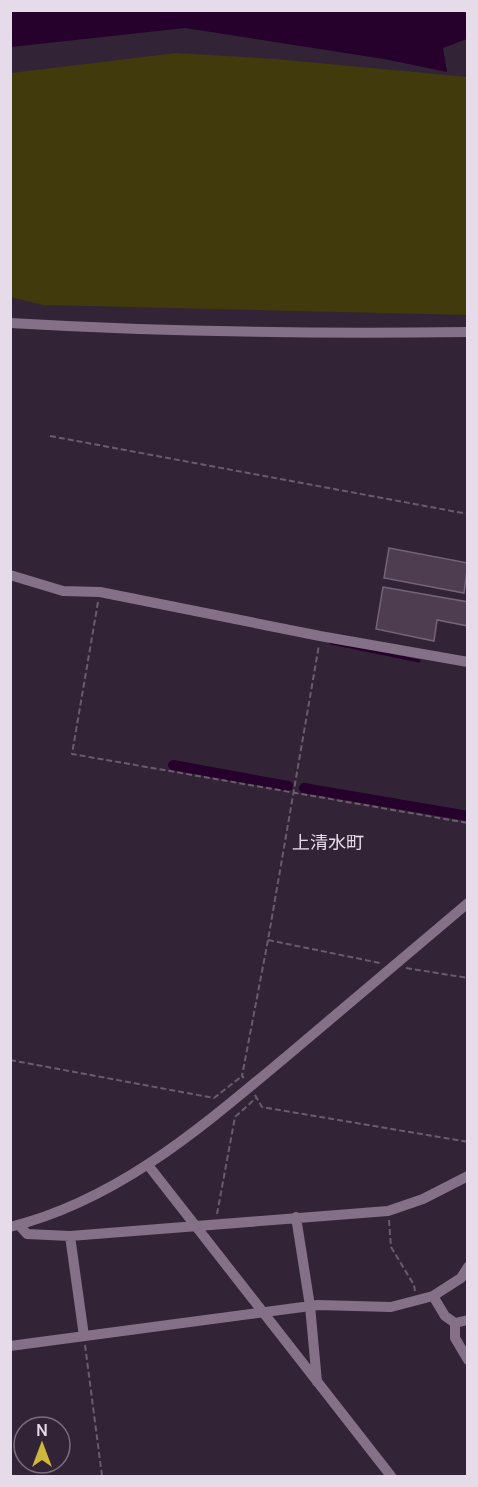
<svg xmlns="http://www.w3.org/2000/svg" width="478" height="1487" font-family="Manrope,'Noto Sans JP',sans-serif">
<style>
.green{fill:#403a0d}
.water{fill:#25012b}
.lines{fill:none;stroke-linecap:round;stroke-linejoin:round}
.stream{stroke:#25012b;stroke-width:3}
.canal{stroke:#25012b;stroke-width:10}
.building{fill:#4e3d51;stroke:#756379;stroke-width:1.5}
.path{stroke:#6a5c6d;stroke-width:2;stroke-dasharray:6 3;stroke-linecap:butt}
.minor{stroke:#847187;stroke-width:10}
.labels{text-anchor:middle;stroke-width:4.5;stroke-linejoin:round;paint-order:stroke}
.quarter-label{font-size:18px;fill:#e6dbe8;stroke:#332336}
</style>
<rect width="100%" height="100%" fill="#332336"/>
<path class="green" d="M176,53l100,6 191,18v238l-424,-10 -32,-8v-224z"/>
<path class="water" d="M10,11h453l4,3v25l-24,9 4,24 -63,-13 -199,-31 -174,19z"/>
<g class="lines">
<path class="stream" d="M331,643l88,18"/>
<path class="canal" d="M173,765l115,21
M304,788l164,28"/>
</g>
<path class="building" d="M389,548l79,15 -4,30 -80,-15z
M383,587l85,15v24l-31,-6 -3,21 -58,-12z"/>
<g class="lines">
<path class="path" d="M50,436l418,78
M98,602l-26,152 396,69
M268,940l112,23
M406,968l62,10
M10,1060l204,38 28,-22
M244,1078l-2,-2 26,-136 51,-295
M255,1095l7,12 206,35
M217,1214l18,-97 22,-20
M389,1220l2,27 23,38 1,6
M85,1345l17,131"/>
<path class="minor" d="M10,323c153,9 305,11 458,9
M10,575l53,16 37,1 220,44 148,26
M148,1165l243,311
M296,1217l14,89 7,76
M19,1225l8,9 43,2 318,-25 35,-12 45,-23
M10,1227c109,-27 193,-101 277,-171 60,-50 120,-102 181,-153
M70,1236l14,100
M433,1296l28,-18 7,-11
M455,1323v15l13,22
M10,1346l308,-41 73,2 42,-11 12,20 10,7 13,-3"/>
</g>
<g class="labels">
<g class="quarter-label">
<text x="328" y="849">上清水町</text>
</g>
</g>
<rect width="478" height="1487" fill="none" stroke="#e6dbe8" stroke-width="24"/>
<g transform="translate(42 1445)"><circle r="28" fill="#332336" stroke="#7b6d7d" stroke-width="1.5"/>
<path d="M0-4.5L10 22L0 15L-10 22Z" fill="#ccb939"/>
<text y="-9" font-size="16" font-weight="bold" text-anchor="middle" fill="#e6dbe8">N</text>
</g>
</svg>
